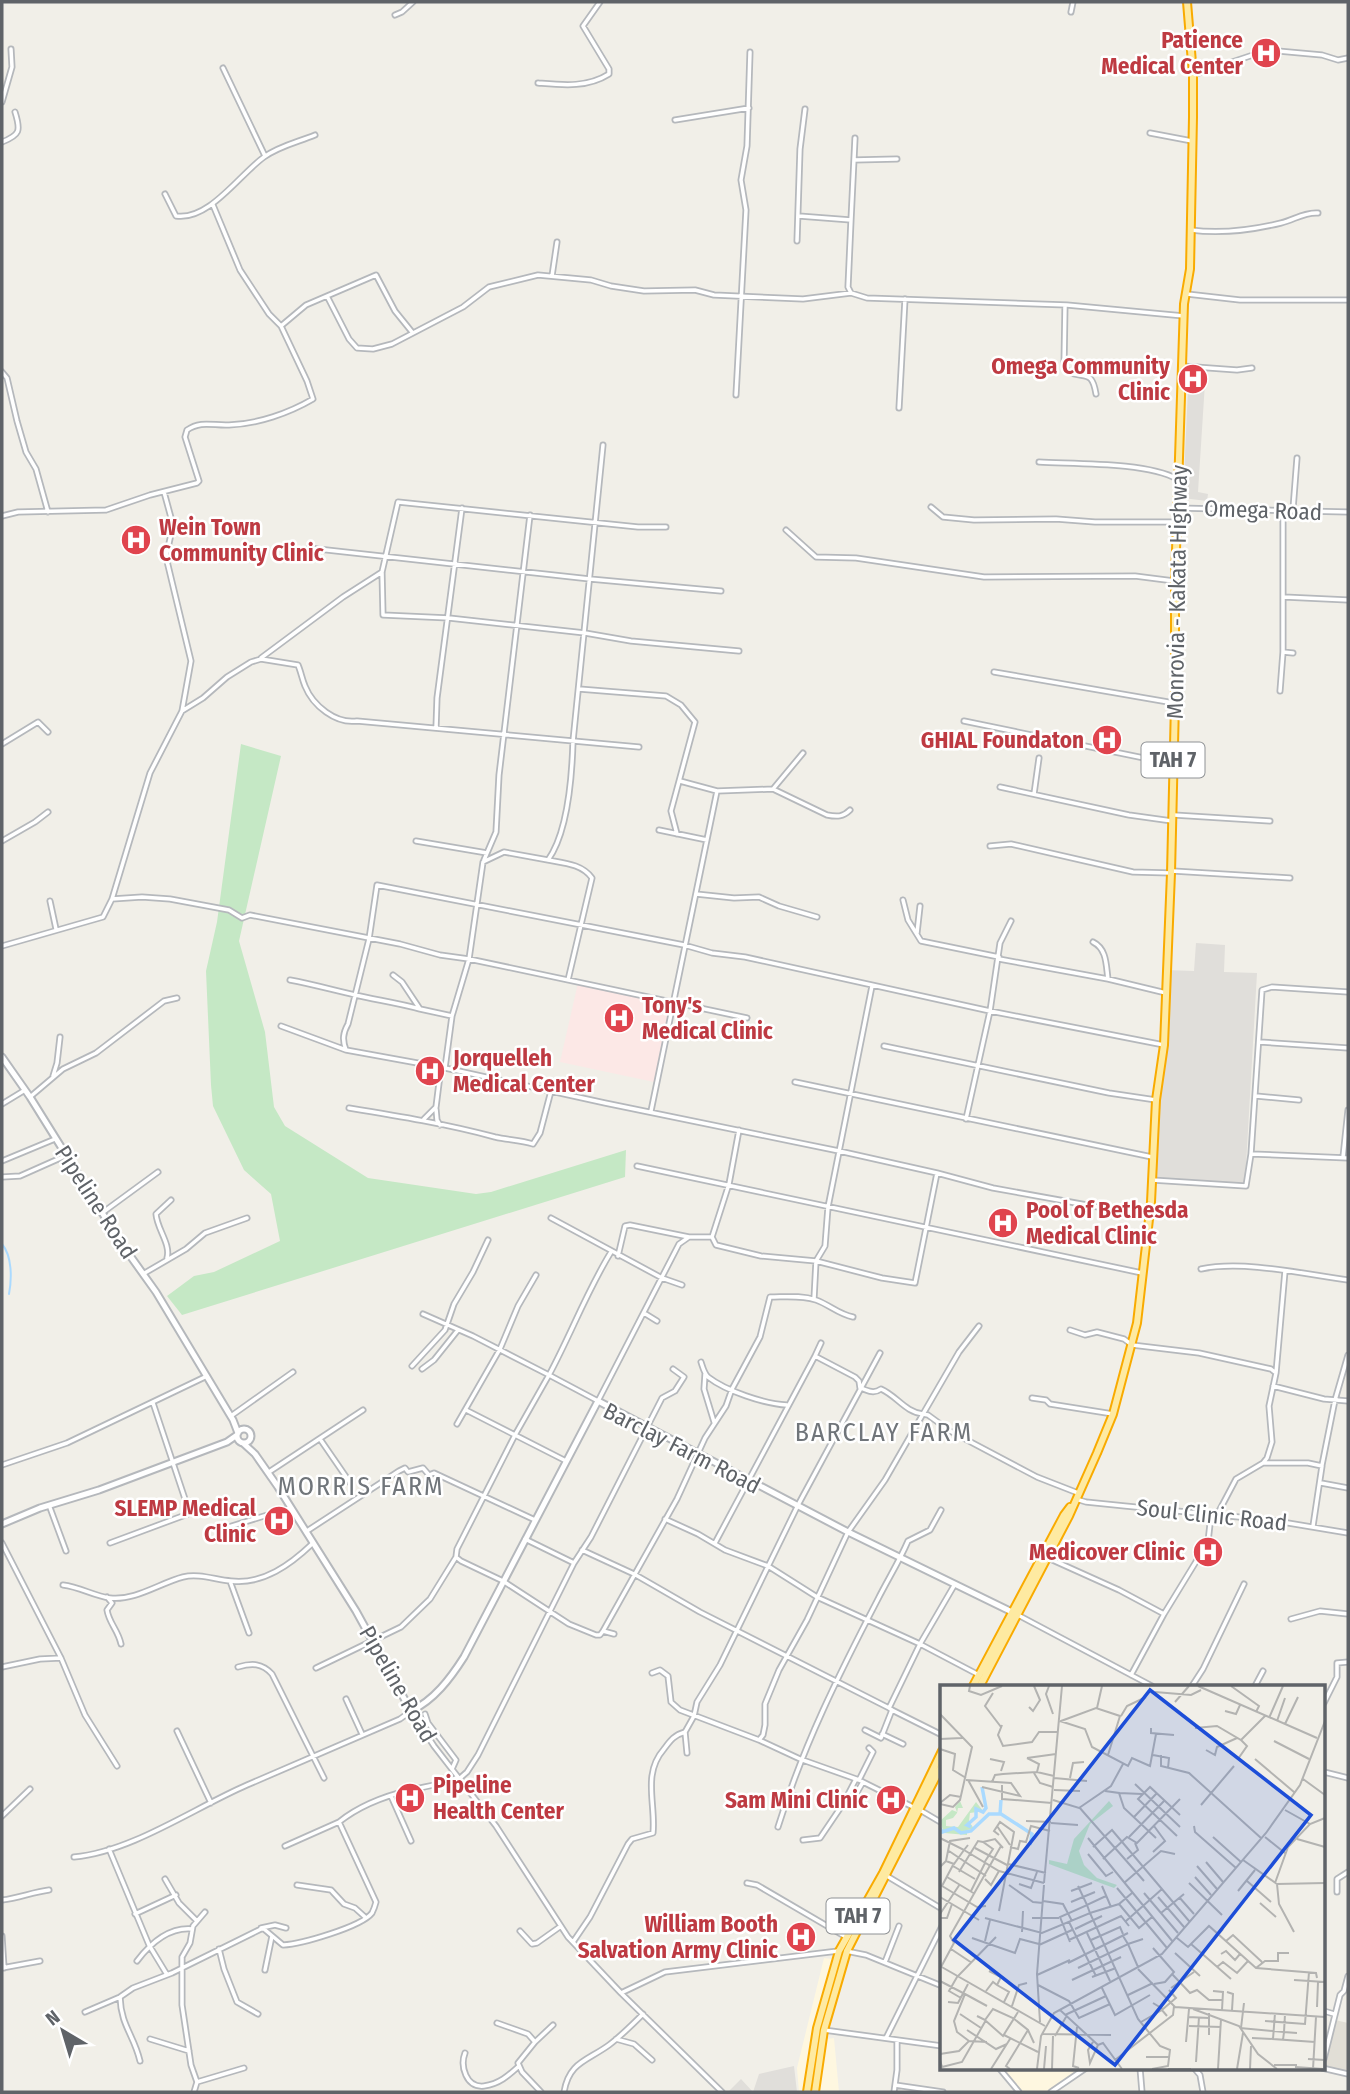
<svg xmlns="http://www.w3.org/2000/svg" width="1350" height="2094" font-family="'Fira Sans Condensed',sans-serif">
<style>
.commercial{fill:#fef7e0}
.industrial{fill:#e0deda}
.education{fill:#e1ded6}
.medical{fill:#fce8e6}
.green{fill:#c5e8c5}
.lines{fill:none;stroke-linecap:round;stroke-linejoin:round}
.stream{stroke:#aadaff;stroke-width:2}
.minor-casing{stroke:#b5b8bc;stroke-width:7}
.tertiary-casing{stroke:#b5b8bc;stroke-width:9}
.trunk-casing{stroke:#f9ab00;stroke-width:10}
.minor{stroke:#fff;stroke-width:3.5}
.tertiary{stroke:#fff;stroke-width:5}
.trunk{stroke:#feeaa1;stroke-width:6}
.labels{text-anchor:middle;stroke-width:5;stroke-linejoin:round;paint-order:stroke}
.shield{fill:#fff;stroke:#8f9295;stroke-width:2}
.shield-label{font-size:21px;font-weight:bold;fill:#5f6368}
.health-label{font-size:23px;font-weight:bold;fill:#be3a42;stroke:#fff;text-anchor:end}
.street-label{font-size:23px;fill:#5f6368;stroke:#fff}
.quarter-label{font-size:26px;letter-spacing:2px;fill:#70757a;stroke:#fff}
.inset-river{fill:none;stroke:#aadaff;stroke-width:3.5}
.inset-road{fill:none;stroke:#b3b3b1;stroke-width:2}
.view{fill:#1d4ed8;fill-opacity:0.15;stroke:#1d4ed8;stroke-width:3.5}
.inset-edge{fill:none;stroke:#5f6368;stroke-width:3.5}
</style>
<rect width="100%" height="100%" fill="#f1efe8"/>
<path class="commercial" d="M843,1955l-24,85 15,-2 5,54h-26l6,-51 -11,38v13h-9l-2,-24 27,-110 8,1z
M1002,2068h84l-39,24h-24z"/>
<path class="industrial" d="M1189,367h17l-8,125 10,2 -1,7 -24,-3z
M1196,943l29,2 -1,27 33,1 -12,210 -92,-5 12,-208 29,1z
M794,2066l3,26h-69l13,-13 12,13 6,-18z"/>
<path class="education" d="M1335,2020l13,3v52l-25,-6z"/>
<path class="medical" d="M578,983l93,20 -17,79 -94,-20z"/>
<path class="green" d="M241,744l40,12 -42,185 26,91 9,75 11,19 83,52 108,16 15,-2 135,-42 -1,27 -443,138 -15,-19 27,-20 20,-4 66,-31 -9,-47 -27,-24 -31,-64 -2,-21 -5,-114 11,-49z"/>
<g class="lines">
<path class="stream" d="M2,1244c10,12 10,34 7,50"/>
<g class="minor-casing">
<path id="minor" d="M1071,12l2,-10
M395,15l7,-3 11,-10
M223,68l42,88
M1193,75l75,-25 54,5 16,5 10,-2
M538,83c24,2 49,5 71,-9v-5l-26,-43 17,-24
M2,102l10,-35 -1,-18
M675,120l74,-12
M1150,133l42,8
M2,142c18,-7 19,-11 13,-30
M854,160l43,-1
M165,194l11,22c33,5 64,-42 88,-59 15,-11 34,-15 51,-22
M799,216l52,4 -3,67 3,6
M851,220l4,-82
M1191,230c29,4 61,0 90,-7 13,-3 23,-11 37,-10
M797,241l3,-92 5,-40
M552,276l5,-34
M1187,294l53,6h108
M327,296l22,43 8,9 16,1 19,-5 71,-37 26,-20 49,-12 53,5 20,6 33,5 51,-1 19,5 89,4 48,-6 16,5 200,7 117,11
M1065,305l-1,60 4,7c18,7 24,-2 28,22
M281,326l25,-21 70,-30 19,36 17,21
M1182,366l55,4 15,-2
M2,372l5,6 10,43 9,31 10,17 12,43
M736,395l10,-185 -5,-30 6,-34 3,-94
M899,408l6,-109
M1039,462c35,2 108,0 138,17
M931,507l12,10 31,3 82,-1 39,3h82
M1178,508l170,4
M1293,509l4,-51
M2,516l16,-4 88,-2 44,-15 47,-12 2,-2 -14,-44 2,-7c14,-10 27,-4 42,-5 29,-1 60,-12 84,-26l-6,-18 -26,-55 -12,-12 -29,-44 -27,-65
M666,527h-28l-240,-25 -16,70 1,43 66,3 136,15 46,8 108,10
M786,530l30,27 40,1 128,19 151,-1 39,5
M309,548l281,31 131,12
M1284,597l64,3
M1283,652l10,1
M261,658l82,-61 39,-25
M994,672l180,31
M579,689l87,7 15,9 14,17 -24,89 6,23
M1280,691l3,-39v-142
M182,711l21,-13 24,-21 24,-15 10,-3 37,6c3,7 4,14 7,21 8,20 31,38 52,35l282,26
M964,721l209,43
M436,728l1,-30 25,-190
M2,744l36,-22 10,10
M680,781l37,10
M1000,787l129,28 43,6
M773,789l54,26c10,2 16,2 23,-5
M1034,794l5,-36
M1174,815l96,6
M659,830l48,10
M2,841l33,-19 13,-10
M416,841l71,12
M990,846l21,-2 122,28 38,1 2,-2 117,7
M484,860l12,-28 3,-57 31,-260
M548,860c16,3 34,4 44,18l-24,102
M696,894l38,4 25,-1 20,9 38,11
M112,899l30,-2 28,2 59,11 13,8 8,-3 150,29 40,11 29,4 278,59
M903,900l5,20 13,21 78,16
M50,901l6,28
M917,933l3,-27
M1093,942c14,7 13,23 15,37
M2,946l101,-29 9,-18 38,-126 32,-62 9,-50 -25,-104 7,-32 -9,-33
M999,959l109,20 58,14
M393,975l9,7 18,27 32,7
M290,980c22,4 43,10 65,15 22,5 43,8 65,14
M281,1026l65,24 99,18 160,35 234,48 98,22 56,15 155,28
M1260,1042l88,6
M884,1046l225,47 47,7
M346,1050c-4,-10 -3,-17 2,-26l21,-85 8,-54 307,60 28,8 33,4 245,54 174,34
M445,1068l7,-52 17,-57 14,-97 21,-10 44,8c20,-28 24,-84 25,-119l30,-296
M53,1076l4,-13 3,-26
M795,1082l357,75
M1256,1096l43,4
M30,1097l33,-28 33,-16 68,-52 13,-3
M2,1104l23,-14
M349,1108c49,8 98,16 146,29 13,3 25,3 38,7l7,-11 11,-42
M436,1109l1,11 3,5
M651,1111l66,-320 56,-2 30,-36
M424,1119l12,-12 5,-40
M966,1119l24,-108 10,-68 11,-22
M1251,1154l97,4
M1343,1157l5,-47
M2,1161l53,-22
M637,1166l505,107
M2,1177l18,-1 45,-20
M1152,1180l94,6 5,-32 11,-164 10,-3 76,5
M102,1213l56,-41
M551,1218l111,60 20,7
M712,1237l4,8 45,11 55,5 66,17 33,5 22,-110
M618,1256l7,-30 5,-1 59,12
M167,1258c4,-14 -10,-29 -11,-44l15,-14
M1201,1269c42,-9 103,5 147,11
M143,1274l43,-25 19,-16 42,-15
M814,1299l2,-38 9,-15 3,-39 44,-221
M644,1313l13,8
M423,1314l50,22 76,39c22,-41 38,-84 62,-123
M1070,1330l15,5 12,-3 27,7 8,6 67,8 72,16 5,4 -7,33 3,36 -5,16 -4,5 -27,16 -19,36
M815,1356l6,-13
M701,1362c2,6 3,11 7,15 18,14 57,27 79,28
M412,1366l33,-36 9,-26 19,-32 15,-32
M422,1369l12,-9 24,-30
M1276,1373l9,-102
M705,1374l-1,15 10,33
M1273,1386l51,13 24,2
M861,1388c7,3 13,6 20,1 16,7 24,23 42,25l36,-62 20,-26
M1032,1398l14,2 4,4 63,10
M466,1410l100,51
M231,1416l62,-44
M457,1424l43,-75 18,-43 18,-31
M320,1439l31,45
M1263,1463h45l14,3 -9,60
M2,1465l65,-22 140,-67
M1322,1465l13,-65 13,-45
M269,1472l94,-62
M1321,1483l27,5
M1076,1499l10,3 39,4 145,14 78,13
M49,1505l17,46
M665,1519l33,15 27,16 43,16 49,31 103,47 59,31
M222,1529l68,-21
M307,1531l92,-60 6,-3 3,4 15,-4 6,7 5,-2 101,47
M525,1539l49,24 17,-26 71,-139 13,-7 9,-14 -11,-8
M2,1543l59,115 24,57 32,51
M110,1543l78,-29v-6l-35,-105
M715,1543l100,-187 40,21 4,4 1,7
M582,1550l52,24 66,38 189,96
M1048,1558l71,32 45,24
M230,1581l19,52
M63,1585c17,2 31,11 47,13 25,3 50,-15 73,-21 16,-4 33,3 48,4 32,4 60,-17 81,-37
M107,1597l5,6 -5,7c2,13 11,20 14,34
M1018,1615l134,71
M1291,1619l29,-8 28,3
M603,1631l74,-132 28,-61 21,-32 6,-17 28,-52 10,-40c15,0 31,-2 46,3 14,5 22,14 37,17
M614,1634l-11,-3 -3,4h-4l-27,-11 -66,-43 -42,-20 -5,-4 1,-8 58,-114 34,-60 49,26 81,-157 10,-7h23l17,-53 10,-54
M2,1667l38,-8 21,-1
M238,1667c14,-4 24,-4 34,7l52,104
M316,1668l85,-41 29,-28 26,-42
M652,1673l8,-3 8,6 3,26 9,8 79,30 41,19 59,21 56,28
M1131,1675l33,-61 44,-72 3,-27
M1192,1686l11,-17 41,-85
M1255,1686l8,-15
M346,1699l16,35
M1324,1703l13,-26v-14l11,-1
M892,1710l50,25
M425,1714l3,9 28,37 -4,9
M865,1730l16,8 11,-28 -3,-2 31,-64 35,-60
M177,1731l34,72
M882,1734l21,10
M759,1740l4,-5 2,-10v-21l14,-34 28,-50 41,-88 37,-52 38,-66 5,1 22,16 87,46 41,16
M687,1753l-2,-21 9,-16 3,-14 23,-37 78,-160 82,-152
M1324,1772l24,6
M459,1779l8,-7 11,-17 96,-192
M859,1780l14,-28 -4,-4
M788,1793l11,4
M391,1796l20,45
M844,1802l12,-23
M920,1810l22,13
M2,1816l28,-27
M778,1827c25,-81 61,-153 100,-228 10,-20 21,-37 30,-58l22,-11 11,-20
M803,1840l17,-2 23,-34 13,-10 7,-12
M285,1846l54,-24
M109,1849l40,96 17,28
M74,1857c57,-5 120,-49 173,-72 51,-22 102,-44 153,-66l11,-8 23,35 62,80 72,111 53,56 101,99
M887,1876l55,33
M165,1879l14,24 18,18
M747,1883l10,2 89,52
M297,1885l34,5 13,14 11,4 10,9
M1337,1892v-13l11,-7
M2,1900c17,-2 31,-8 47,-10
M135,1914l41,-19
M261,1928l14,-3 11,3
M520,1931l12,13 5,-1 24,-17
M2,1936l2,32
M573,1942l17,-25 38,-73 4,-5 21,-6c3,-29 -11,-59 11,-84 6,-8 10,-14 21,-17
M219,1949l5,20 13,33 21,12
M846,1951l20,4 76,31
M137,1961c13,-17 32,-34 55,-32
M885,1962l14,-36
M2,1968l38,-7
M265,1970l7,-34
M621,1993l44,-21 173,-21
M120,1997c1,29 14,38 20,64
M1324,2011l10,3
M85,2012l35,-15 13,-9 39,-15 89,-44h3l19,16c18,-1 78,-18 89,-32 2,-4 3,-7 4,-11l-37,-80c20,-16 46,-26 71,-32 16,-4 33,-5 48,-13
M497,2023l31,11 7,8
M824,2030l118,16
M886,2038l56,-112
M150,2039l39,12
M616,2039l18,5 18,16
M465,2053c-5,13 1,35 19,33 15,-2 24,-10 35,-20
M1324,2059l16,-64 4,-4 4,-15
M999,2068l20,24
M1140,2068l2,24
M1194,2068l6,7 3,17
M1322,2068l26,6
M197,2082l47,-14
M895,2085l48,7
M194,2092l3,-10 -6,-17 -9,-60v-48l8,-14 3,-17 12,-14
M541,2092l-19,-20 -4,-9 17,-21 18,-17
M564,2092c5,-30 23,-31 45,-47 12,-9 23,-20 34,-31
M894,2092l3,-22v-30
M1051,2092l35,-24"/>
</g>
<g class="tertiary-casing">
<path id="tertiary" d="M2,1057l28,40 91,146 35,49 77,128 5,13
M237 1436a7 7 0 1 1 14 0a7 7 0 1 1-14 0Z
M244,1444l11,10 23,33 78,124 55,100c23,-11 39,-32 53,-54l134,-256 250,131 166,81
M2,1524l38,-16 59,-18 128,-48 10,-7"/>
</g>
<g class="trunk-casing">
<path id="trunk" d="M973,1686l91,-171 6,-8
M980,1686l89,-170 28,-63 16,-39 24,-91 14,-121 5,-102 8,-55 7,-172 4,-170v-122l9,-277 6,-35 3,-152v-42l-6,-73
M807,2092l10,-64 22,-77 44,-78 59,-122
M815,2092l9,-62 23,-79 95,-186"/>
</g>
<use href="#minor" class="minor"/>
<use href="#tertiary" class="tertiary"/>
<use href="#trunk" class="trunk"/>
</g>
<defs>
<g id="hospital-disc" transform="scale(1.575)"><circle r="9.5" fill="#e0444e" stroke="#fff"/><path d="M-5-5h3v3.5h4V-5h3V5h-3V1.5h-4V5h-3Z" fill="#fff"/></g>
</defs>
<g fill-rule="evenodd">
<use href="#hospital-disc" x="1266" y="53"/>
<use href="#hospital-disc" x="1193" y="379"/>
<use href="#hospital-disc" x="136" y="540"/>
<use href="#hospital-disc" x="1107" y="740"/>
<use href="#hospital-disc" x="619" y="1018"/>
<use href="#hospital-disc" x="430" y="1071"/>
<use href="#hospital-disc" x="1003" y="1223"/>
<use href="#hospital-disc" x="279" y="1521"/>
<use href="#hospital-disc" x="1208" y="1552"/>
<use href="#hospital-disc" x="410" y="1798"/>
<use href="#hospital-disc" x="891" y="1800"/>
<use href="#hospital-disc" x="801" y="1937"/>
</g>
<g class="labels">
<g class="shield">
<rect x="1141.5" y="742.5" width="63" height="35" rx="5"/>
<rect x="826.5" y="1898.5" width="63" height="35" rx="5"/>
</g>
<g class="shield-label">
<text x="1173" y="767">TAH 7</text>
<text x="858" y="1923">TAH 7</text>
</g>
<g class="health-label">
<text x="1243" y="48">Patience<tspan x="1243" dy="26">Medical Center</tspan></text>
<text x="1170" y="374">Omega Community<tspan x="1170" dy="26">Clinic</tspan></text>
<text x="159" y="535" text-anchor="start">Wein Town<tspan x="159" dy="26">Community Clinic</tspan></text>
<text x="1084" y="748">GHIAL Foundaton</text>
<text x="642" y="1013" text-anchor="start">Tony's<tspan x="642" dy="26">Medical Clinic</tspan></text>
<text x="453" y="1066" text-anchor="start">Jorquelleh<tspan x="453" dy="26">Medical Center</tspan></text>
<text x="1026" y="1218" text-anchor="start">Pool of Bethesda<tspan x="1026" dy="26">Medical Clinic</tspan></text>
<text x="256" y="1516">SLEMP Medical<tspan x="256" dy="26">Clinic</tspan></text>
<text x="1185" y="1560">Medicover Clinic</text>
<text x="433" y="1793" text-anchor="start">Pipeline<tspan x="433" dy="26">Health Center</tspan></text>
<text x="868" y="1808">Sam Mini Clinic</text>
<text x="778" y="1932">William Booth<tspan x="778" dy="26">Salvation Army Clinic</tspan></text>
</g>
<g class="street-label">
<text transform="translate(1263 510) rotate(2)" y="8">Omega Road</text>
<text transform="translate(1177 592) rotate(-89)" y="8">Monrovia - Kakata Highway</text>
<text transform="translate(96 1202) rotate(57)" y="8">Pipeline Road</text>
<text transform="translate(682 1448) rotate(27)" y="8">Barclay Farm Road</text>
<text transform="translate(1212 1515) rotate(6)" y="8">Soul Clinic Road</text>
<text transform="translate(398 1684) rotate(60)" y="8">Pipeline Road</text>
</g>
<g class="quarter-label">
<text x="884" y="1441">BARCLAY FARM</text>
<text x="361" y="1495">MORRIS FARM</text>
</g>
</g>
<g transform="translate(940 1685)">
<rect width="385" height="385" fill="#f1efe8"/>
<path d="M20,116l3,7h-5l-1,5 -4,5 -7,2v6l12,1 18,-25 7,9 -13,2 -1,8 5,8 -7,1v5l-23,-2 -4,-12 12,-11 5,2 -2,-5zM169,116l4,5 -23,18 -11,27 5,14 13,13 20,7 -3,3 -65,-24v-4l18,4 7,-25z" fill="#c5e8c5"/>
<path class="inset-river" d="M61,129l31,20 -2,11M31,142l-4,-2 9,-8v-8l7,3 3,-4 -4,-21M0,143l2,4 12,-4 7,5 10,-2 18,-17h11l1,-14"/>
<path class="inset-road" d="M30,1l-1,5 12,4 21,-9M109,1l-3,8 7,20M258,1l119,52M291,1l28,20 -3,6M215,7l36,3 10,-5M53,8l-8,13 16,21M235,17l14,-16M89,22l4,4 7,-11 -6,-14M157,23l5,-22M285,26l11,3 4,-9M0,29l32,33 -12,53 -7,7 -13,-3M181,31l6,-10 19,-9M329,33l14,-32M120,36l25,8 7,18 36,19 4,-8 18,8 6,-32M121,36l35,-13 24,8 -12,39M337,36l8,-23M345,39l13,-27M62,40l-4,10 5,11 29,-4 7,-10h19M211,43v5l23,2M255,43l22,-2 24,14 24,-24M0,54l22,-1M334,56l35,18M0,64l15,5 -2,16 13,8M266,65l9,5 2,-8 20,-9M213,70l16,3 -1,10M221,70v11l28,7 72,65M87,73l29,-4M87,73l12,6 -2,8M50,74l14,3 -3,9M298,74l9,-13 -6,-6M315,74l39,33M94,88l6,10 13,4M114,93l33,3M130,93l3,-15 11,-1M363,94l22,16M26,95l45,3 9,13 -38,-9M28,95l15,27M52,97l3,-7 8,-1 34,-2 17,4M195,99l45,43M62,100v14l50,4M114,105l26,1M165,106l14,2 5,15 32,30M179,108l23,1M113,115l26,8 32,-22 12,-22M0,118l10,-8 11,2M261,120l33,-39M139,122l65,74M345,125l25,14M194,132l23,-24M86,136l25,1M111,138l27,2M57,141l13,19M254,141l1,6 41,36M59,150l-5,-4 6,-9 14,10 -15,79M237,151l-39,-37 12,-12 30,28M189,152l36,-37M273,152l28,25M325,152l20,16M0,153l24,12 4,-5M148,153l85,104M357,154l28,8M43,157l12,-3 8,9M70,162l8,2 2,-8 6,1 5,-16 19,5M153,162l19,-17 77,91M35,163l32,17M9,166l37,25M213,167l12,-11 -11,-15M30,169l8,-13 5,1 10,7 -9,14M148,169l18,22 7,-4M163,174l24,-22 10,6 43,-44M187,174l11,-9 -3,-7M303,175l34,24 48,-1M6,176l4,-20 20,-3M266,177l17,20M68,179l38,9M13,180l-11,21 35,21 9,-1M13,181l22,13M257,181l20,23M0,182l6,-6 8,3 10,-14 35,21 45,12M19,187l11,-18M7,192l28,17M255,192l16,18M45,194l6,6 8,-14M307,196l24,21M104,198l18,-197M184,198l37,-32 14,3M249,198l33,32M335,198l13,-36 22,-23 15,-6M79,199l12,4 6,-16M337,199l2,20 15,28M69,200l24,17 10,1M138,201l9,19 19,-9M162,201l9,21M177,203l50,60M31,206l14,-28M131,206l21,-8M298,206l17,-21M204,208l34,40M0,212l39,23M218,212l26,30M239,212l15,17M103,216l20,3 9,17M131,217l24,-10M320,218l16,14M179,219l20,24 13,-11M221,228l23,-19M0,229l20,-30M0,233h7l5,-14M45,233l57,15 48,-20 48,106 22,27 10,4 -2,16 -16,3M92,233h27M186,236l36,-32M129,237l27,54M135,244l27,-13M82,247l1,-21M147,248l23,48M183,251l5,8 15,-5M32,253l43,15 5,-14 19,5M237,253l11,9 21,-21 47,42 60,5 1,5M129,255l52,-24 8,10M151,255l29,-13 3,7M45,256l5,-21M286,256l7,-6 29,27M130,257l-10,-25 27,-12 3,8 29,-9 13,-11M14,258l-4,-7 51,-90M251,259l40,35M99,260l33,-15M213,263l21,24 -9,10 -11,2M11,264l21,14M235,268l25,23M262,268l21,-24M281,269l5,-3 9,9 5,-6M128,278l60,-30M0,281l105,60M1,282l14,-26M277,282l6,-5 14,11 11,-12M138,283l50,-24 10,23M316,283l9,-7h13v-8h11M198,284l37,38 150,10M49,286l12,6 -4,8M232,289l18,19 7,-3 12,10h14M97,290l33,-15M152,292l24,-9M132,295l49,-23M354,295l31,2M0,296l25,13 -11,27 3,11 12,9M98,300l31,16 10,17 31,-14M162,303l13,27 35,-20M231,303l23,-16M46,306l7,-9 4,3 12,7 -5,10M273,306l10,1 -1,18M287,307l6,2 -1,16M25,309l22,12M188,310l25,-12M21,313l-12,-7 8,-14 39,-40M8,317l10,1 10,-19M213,318l10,6 13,-11 -7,-8M72,321l7,-21 8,-2M377,322l1,-25M253,324l46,17 19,28 19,15M120,325l38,35 -8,18 -2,-13 5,-8M335,328l-2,26 42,3M20,329l21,14M345,329l-1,18 13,1M125,330l41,-19M37,331l8,4 8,-11 20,9 15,12 6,13M248,332l21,1M46,336l17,15 15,-24M325,336l40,3 4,-52M100,337l-3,-48 7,-89M201,337l21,-12 5,6M249,341l32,1M137,342l-4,39 6,2M300,343l44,4 -1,8M301,343l3,-25M27,345l29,19 11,-5M103,349l68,1M64,350l34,17M269,350v-22M115,351l11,-19M312,353l21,1M246,357l3,-33M158,360l5,-2 19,26M0,369l19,-3 10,-10 18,1M206,372h23M0,375l2,7 20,-5 24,-42M175,375l58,-45 1,-9M256,377l3,-45M334,380h23M355,382l29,2v-9l-16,-1M51,384l19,-30M70,384l-4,-3 22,-36M97,384l4,-33 13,-23 108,-59 104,-121 34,-48 25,-64M104,384l2,-23M112,384l1,-33M228,384h23M278,384l3,-50M297,384l6,-36M310,384l1,-23M373,384l3,-52"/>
<path class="view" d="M210,5l161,125 -196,250 -161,-125z"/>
<rect width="385" height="385" class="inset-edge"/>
</g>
<rect width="1350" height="2094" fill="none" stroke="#5f6368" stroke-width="7"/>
<g transform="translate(63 2031) rotate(322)" stroke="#ffffff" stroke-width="5" paint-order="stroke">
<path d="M0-5L12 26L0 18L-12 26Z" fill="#5f6368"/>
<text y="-10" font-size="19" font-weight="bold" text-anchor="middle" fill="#5f6368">N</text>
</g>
</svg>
